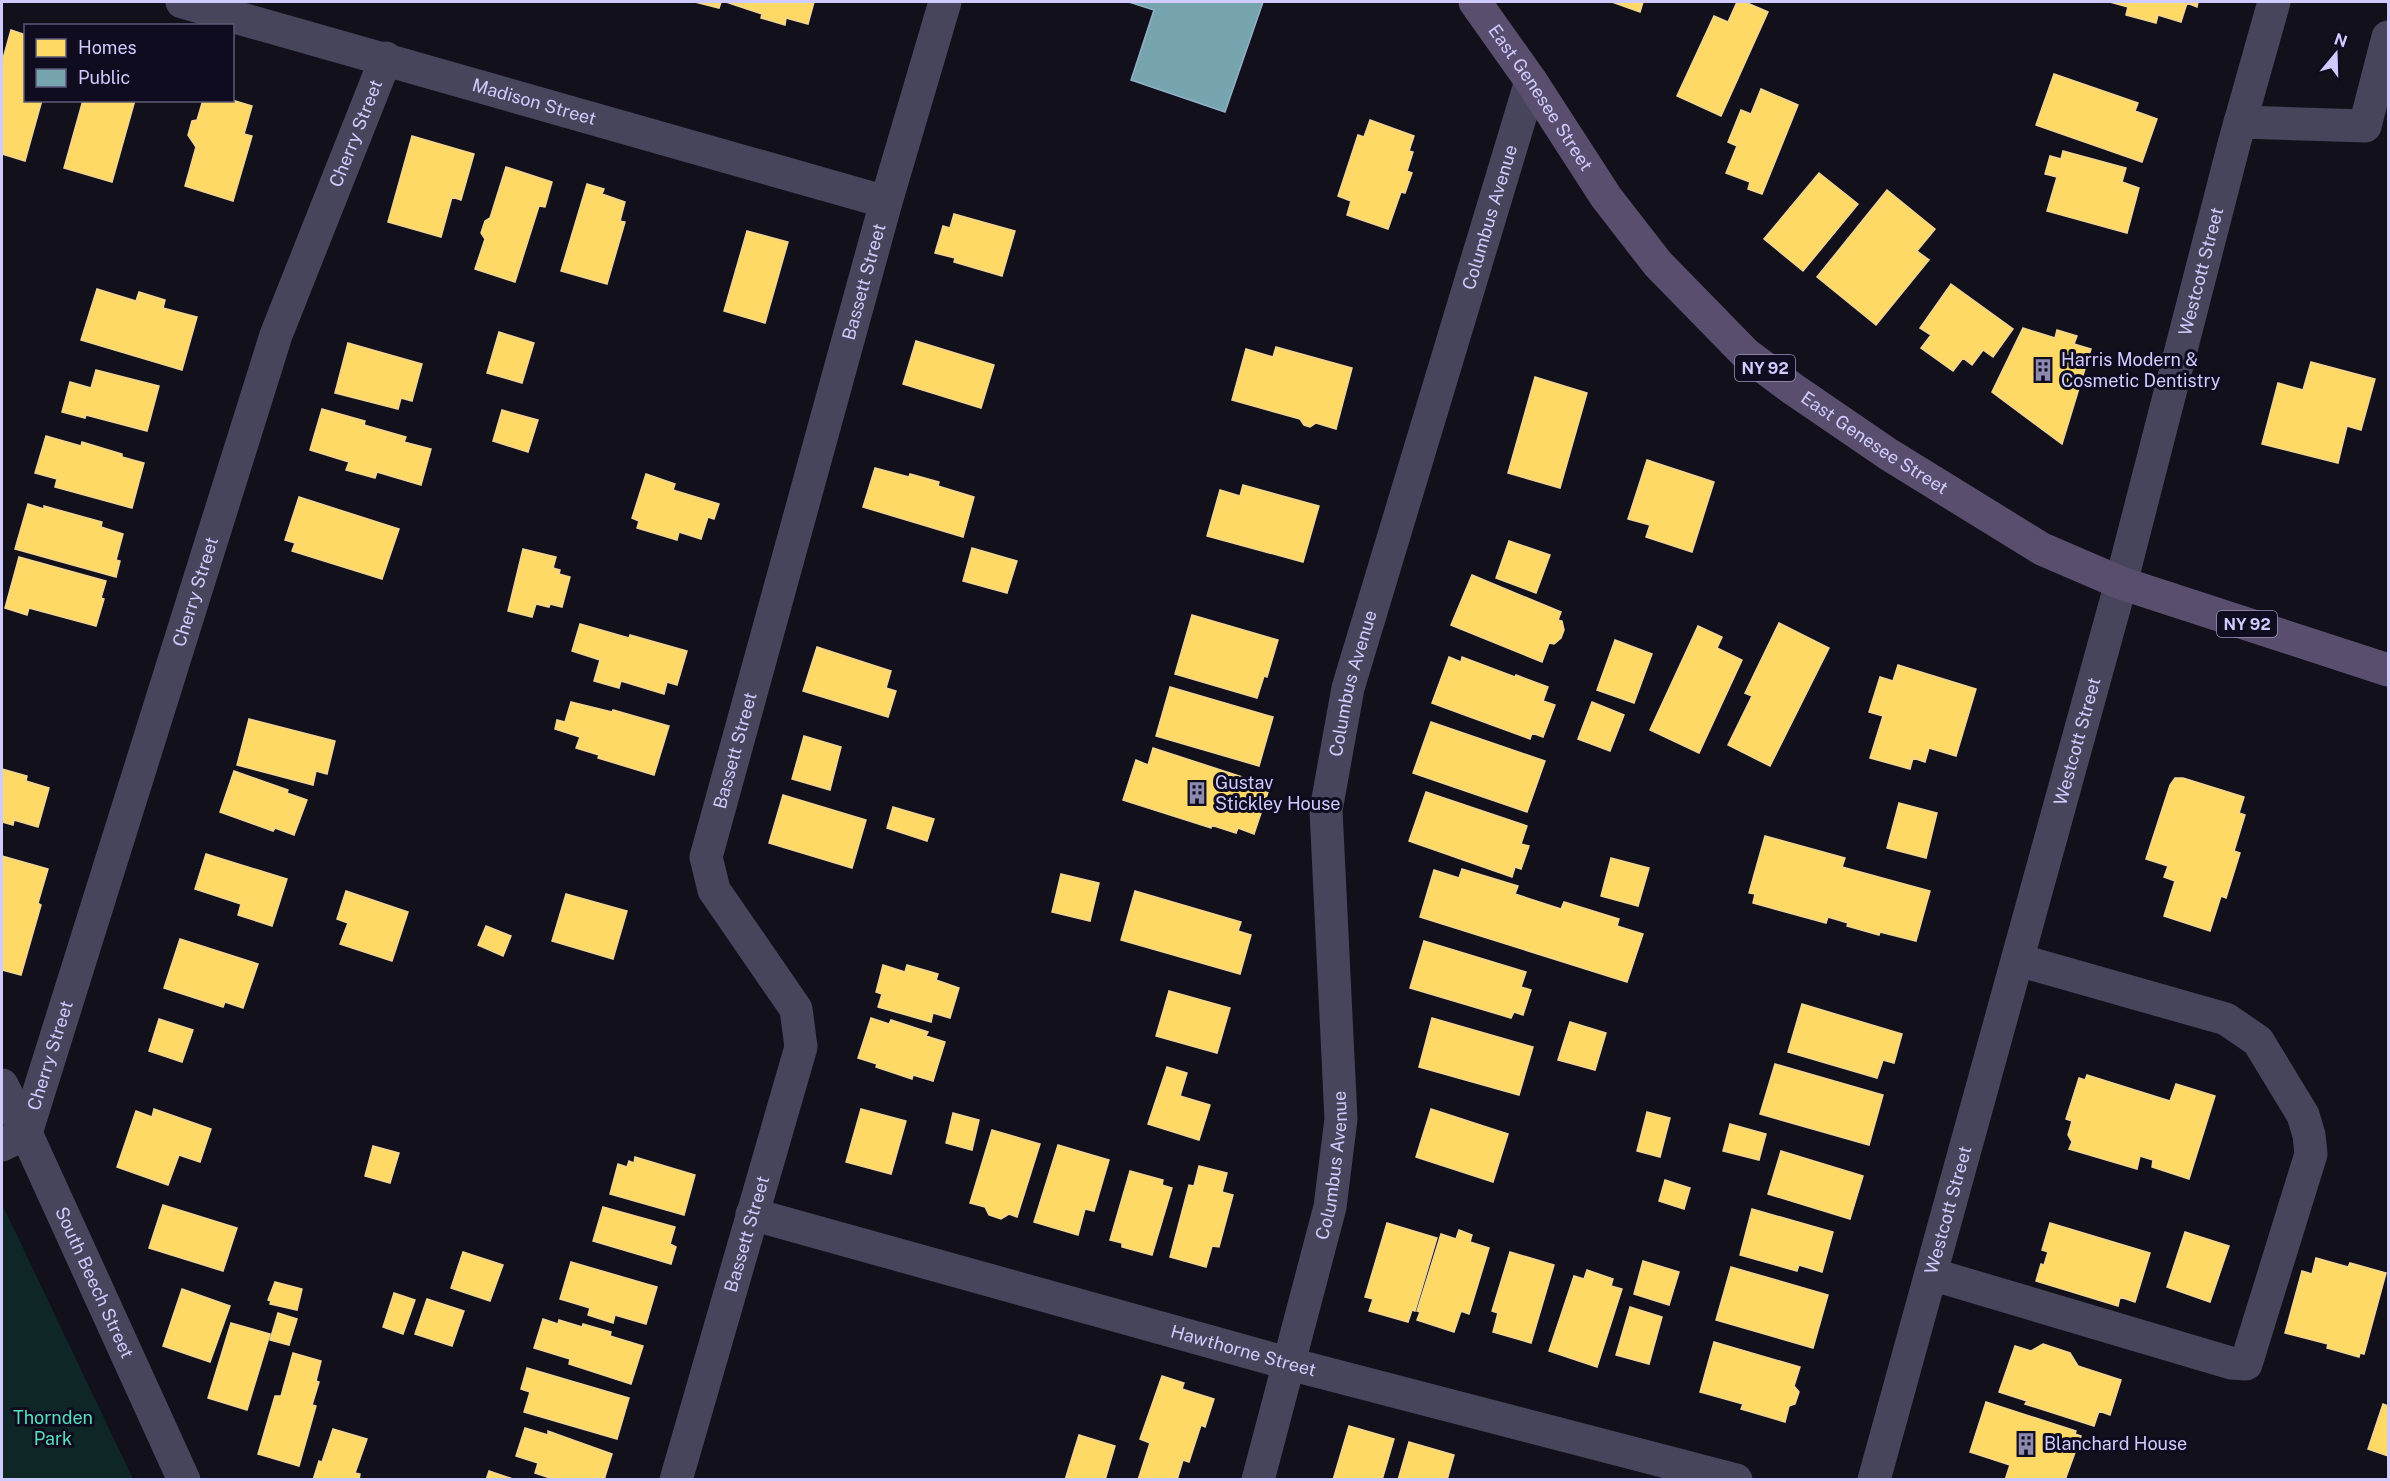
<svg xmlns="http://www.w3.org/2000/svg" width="2390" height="1481" font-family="'Public Sans',sans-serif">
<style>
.green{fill:#0f2626}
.homes{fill:#ffd966;stroke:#f1d594;stroke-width:1.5}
.public{fill:#76a5af;stroke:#91b0c7;stroke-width:1.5}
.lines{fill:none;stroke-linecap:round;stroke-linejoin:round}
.minor{stroke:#46455c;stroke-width:33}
.major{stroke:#594e6e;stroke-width:33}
.labels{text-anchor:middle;stroke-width:6;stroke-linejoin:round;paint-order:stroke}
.shield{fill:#0f0c1f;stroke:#9692bc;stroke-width:1.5}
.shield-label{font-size:16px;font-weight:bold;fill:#d0cbff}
.street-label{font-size:18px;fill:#d0cbff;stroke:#0f0c1f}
.poi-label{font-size:18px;fill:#d0cbff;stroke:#0f0c1f;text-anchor:start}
.park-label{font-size:18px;fill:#56dfbb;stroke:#0f0c1f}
</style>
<rect width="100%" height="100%" fill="#12101b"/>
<path class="green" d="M2,1204l131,275h-131z"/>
<path class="homes" d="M695,2h26l-2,6z
M726,2h88l-6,22 -22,-6 -1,7 -24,-7 1,-4z
M1612,2h31l-3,10z
M1737,2h8l23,10 -47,104 -44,-20 37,-80 14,6z
M2110,2h88l-1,5 -10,-4 -6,19 -23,-7 -2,8 -30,-8 2,-8z
M11,30l15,5v65h16l-17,61 -23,-7v-92z
M2054,74l84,29 -3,8 22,8 -15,43 -106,-37z
M1761,89l37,16 -36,89 -14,-5 2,-7 -24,-9 11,-27 -9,-4 13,-32 10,4z
M83,100h52l-23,82 -48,-14z
M203,100h29l20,6 -8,28 8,2 -19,65 -48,-15 11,-39 -8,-12 4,-14 5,-1z
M1370,120l44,16 -5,15 4,1 -6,19 5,2 -7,20 -4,-1 -13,37 -41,-14 4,-14 -13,-5 20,-61 6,2z
M412,136l62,18 -13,46 -9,-3 -11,40 -53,-15z
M2063,151l63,17 -4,14 17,6 -12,45 -80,-22 10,-34 -12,-3 5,-18 11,3z
M506,167l46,15 -7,25 -6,-1 -24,76 -40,-13 10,-30 -4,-6 4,-12 5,-3z
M1819,173l39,31 -55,67 -39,-32z
M587,184l17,5 -2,5 23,8 -5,19 5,1 -18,62 -46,-13z
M1887,190l48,39 -18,22 12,9 -53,65 -59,-48z
M954,214l61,17 -13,45 -48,-14 1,-4 -20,-5 8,-27 7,2z
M747,231l41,11 -23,81 -41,-12z
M1951,284l62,45 -20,28 -10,-7 -11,15 -9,-7 -10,13 -32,-23 10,-13 -11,-7z
M97,289l39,12 3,-9 26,8 -2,8 34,9 -15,53 -101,-30z
M2023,328l32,10 2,-8 20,6 -3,8 17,5 -29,95 -70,-52z
M499,332l35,11 -12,40 -35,-10z
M916,341l78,24 -13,43 -78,-24z
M348,343l74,21 -10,37 -11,-3 -3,11 -63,-16z
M1276,347l76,21 -16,61 -20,-6 -6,4 -6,-2 -4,-6 -68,-19 14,-51 27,8z
M2311,362l64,17 -14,51 -14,-4 -9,37 -76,-19 16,-61 25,7z
M96,370l63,16 -12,45 -61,-16 -1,3 -23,-6 8,-30 21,6z
M1535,377l52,16 -27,95 -52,-15z
M322,409l43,12 -1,4 42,12 -2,5 27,7 -10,36 -44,-13 -2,6 -29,-8 3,-8 -39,-12z
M502,410l36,10 -10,32 -35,-11z
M46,436l35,10 1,-4 40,12v3l22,6 -12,45 -77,-21 2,-8 -22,-6z
M1647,460l67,22 -22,70 -46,-15 4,-12 -22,-6z
M875,468l34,9 1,-3 29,8 -1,4 36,11 -11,40 -100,-30z
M646,474l29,10 -2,6 46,14 -5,15 -6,-2 -7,22 -22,-7 -2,8 -40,-12 2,-7 -7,-3z
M1243,485l76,21 -16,56 -96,-26 13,-46 20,6z
M299,497l100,32 -17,50 -90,-28 3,-8 -10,-3z
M28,504l16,5v-3l58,16 -1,5 22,7 -7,26 4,1 -4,16 -101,-28z
M1509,541l41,14 -14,38 -40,-15z
M972,548l45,13 -10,32 -44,-12z
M523,549l33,8 -3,11 7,2 -1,4 11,3 -8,30 -12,-3 -1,3 -13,-3 -4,13 -24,-6z
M19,557l87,24 -5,17 3,1 -8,27 -67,-18 -2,7 -22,-7z
M1472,575l89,37 -3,8 4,1 2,9 -3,8 -7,6 -5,-1 -7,19 -91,-37z
M1192,615l86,25 -11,37 -3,-1 -7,22 -82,-24z
M1779,623l50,25 -59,118 -42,-21 24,-49 -7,-3z
M580,624l49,14 1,-3 57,16 -10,34 -10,-3 -3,12 -43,-13 -2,7 -25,-7 6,-21 -28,-9z
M1698,626l24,11 -5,11 25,12 -43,93 -49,-23z
M1615,640l37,14 -18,49 -37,-13z
M817,647l74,24 -5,17 10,3 -8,26 -85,-26z
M1449,657l12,5 1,-5 53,20 1,-2 32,12 -5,14 12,4 -12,32 -11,-4 -2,6 -98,-36z
M1898,665l78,24 -20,67 -27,-8 -4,14 -12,-4 -3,11 -40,-11 13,-42 -14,-4 11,-35 13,4z
M1170,687l103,30 -14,49 -103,-30z
M571,702l41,10 1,-2 56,16 -15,49 -56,-17 1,-3 -23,-7 4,-11 -25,-8 2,-9 8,2z
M1592,702l32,13 -14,36 -32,-12z
M249,719l86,22 -8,33 -11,-3 -3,14 -76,-20z
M1431,722l114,39 -18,51 -114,-39z
M804,736l37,11 -11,43 -38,-11z
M1153,748l117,38 -16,48 -16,-6 -2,5 -25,-8v3l-88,-28 13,-40 12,5z
M2,769l25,7 -1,5 23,7 -11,39 -24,-7 -1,5 -11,-3z
M234,771l54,19 -1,3 20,7 -13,35 -19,-7 -2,3 -53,-19z
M2175,778h8l61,19 -5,16 6,2 -11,36 6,2 -14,45 -5,-2 -11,35 -46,-15 11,-35 -11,-4 4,-11 -22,-7 24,-74z
M1426,792l101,34 -6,18 8,2 -8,23 -6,-2 -3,10 -103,-36z
M783,795l83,25 -14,48 -83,-25z
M1899,803l38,10 -11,45 -39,-10z
M893,807l41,12 -7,22 -40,-13z
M1765,836l80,22 -3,9 88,24 -14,50 -36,-9 -1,3 -32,-9 1,-3 -20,-6 -2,6 -73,-20 2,-9 -6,-1z
M206,854l81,25 -15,47 -34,-11 3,-11 -46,-15z
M2,856l46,13 -10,34 3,2 -20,70 -19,-5z
M1611,858l38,10 -11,38 -37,-10z
M1462,869l56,17 -3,8 46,15 3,-7 55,17 -2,7 26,8 -16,48 -207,-65 14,-47 25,8z
M1061,874l38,9 -9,38 -38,-9z
M346,891l62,21 -16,49 -52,-17 8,-21 -11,-4z
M1135,891l106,31 -3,9 13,4 -11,39 -119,-34z
M566,894l61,17 -14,48 -61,-18z
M486,926l25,10 -8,20 -25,-11z
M180,939l78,25 -15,44 -18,-6 -2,5 -59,-19z
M1424,941l102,31 -5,15 10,3 -8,25 -9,-3 -3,6 -101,-30z
M883,965l22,7 2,-7 31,9 -2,6 23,8 -9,30 -17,-5 -2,9 -53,-15 4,-13 -6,-2z
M1169,991l61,17 -13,45 -61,-17z
M1802,1004l100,30 -8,29 -11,-3 -6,18 -89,-26z
M871,1018l18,6 2,-4 37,12 -2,4 19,6 -12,39 -20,-6 -1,4 -36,-12 1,-3 -19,-6z
M1432,1018l101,29 -14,48 -100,-28z
M159,1019l34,11 -11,32 -33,-11z
M1570,1022l36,11 -11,37 -37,-10z
M1775,1064l108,31 -14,50 -109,-31z
M1167,1067l20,6 -7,23 30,9 -11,35 -51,-16z
M2087,1075l83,26 6,-17 39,12 -26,83 -37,-12 1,-7 -13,-4 -3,13 -68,-20 3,-7 -4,-7 4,-14 -6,-2 13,-41 6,2z
M154,1109l57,20 -11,33 -21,-7 -11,30 -51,-18 19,-56 16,6z
M861,1109l45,12 -15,53 -45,-12z
M1431,1109l77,25 -15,48 -77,-25z
M1647,1112l23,6 -10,39 -23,-6z
M953,1113l26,7 -7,30 -26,-7z
M1730,1124l36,10 -7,26 -36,-9z
M992,1130l48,14 -23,73 -8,-3 -8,5 -12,-4 -4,-8 -15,-4z
M1058,1145l51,15 -15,51 -9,-2 -7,26 -44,-13z
M373,1146l26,7 -9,30 -25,-7z
M1781,1151l82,25 -13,43 -82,-25z
M635,1157l60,18 -11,40 -74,-21 8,-30 9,3 2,-6 5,2z
M1199,1166l28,7 -5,19 11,3 -14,52 -7,-1 -6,21 -36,-10 19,-72 5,1z
M1130,1171l33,9 -1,5 10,3 -20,67 -30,-8v-4l-12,-3z
M1665,1180l25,8 -6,21 -25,-8z
M163,1205l74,23 -14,43 -74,-23z
M603,1207l72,20 -5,17 6,3 -5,17 -78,-23z
M1752,1209l81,23 -11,40 -23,-7 -2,6 -57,-16z
M1387,1223l50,15 -22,73 -3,-1 -4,12 -39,-11 4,-12 -8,-2z
M2050,1223l100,30 -15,49 -15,-5 -2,9 -82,-25 5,-17 3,1 4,-13 -6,-2z
M1459,1230l13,5 -2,7 19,6 -20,66 -8,-3 -7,21 -37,-12 3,-8 -3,-1 24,-77 15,5z
M2185,1232l44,14 -19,56 -43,-15z
M463,1252l40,13 -13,36 -39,-13z
M1510,1252l44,13 -23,78 -38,-11 5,-19 -6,-2z
M2316,1258l32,9 2,-4 36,10 -22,81 -4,-1 -1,4 -32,-9 1,-4 -43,-11 17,-62 10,3z
M1643,1261l36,11 -10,33 -35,-11z
M571,1262l86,25 -11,37 -31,-9 -2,8 -25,-8 2,-7 -30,-9z
M1731,1267l97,28 -15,53 -97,-28z
M1587,1270l26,9 -2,7 11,3 -25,78 -48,-16 25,-75 10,3z
M275,1282l27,7 -5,21 -27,-6 1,-3 -3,-1z
M182,1289l48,17 -20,56 -47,-16z
M394,1293l21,7 -12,34 -20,-7z
M427,1299l37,12 -12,35 -37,-12z
M1630,1307l32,10 -13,47 -33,-9z
M278,1313l19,6 -8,26 -19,-5z
M543,1319l15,5 1,-4 23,7 1,-3 28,8 -1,4 33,10 -12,38 -62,-20 1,-5 -36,-11z
M231,1323l39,11 -23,76 -39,-12z
M1714,1342l86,25 -6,19 5,6 -4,12 -6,2 -4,16 -44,-13 2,-5 -43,-12z
M2043,1344l27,9 8,13 43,14 -11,35 -11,-4 -5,15 -69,-22 2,-3 -28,-9 16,-46 16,5z
M293,1353l28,8 -5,20 3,1 -7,23 4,1 -17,60 -41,-12 17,-58h6z
M527,1368l102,30 -12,41 -93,-27 6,-20 -9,-3z
M1162,1376l22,7 -2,6 32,10 -9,28 -4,-2 -12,37 -6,-2 -6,20h-39l12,-37 -10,-4z
M1986,1402l90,29 -1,3 6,2 -16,44h-60l5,-15 -40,-13z
M2383,1404l5,2v50l-20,-7z
M1349,1426l45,13 -12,41h-49z
M525,1428l23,7v-4l64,23 -8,26h-48l-21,-7 3,-10 -22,-7z
M333,1429l34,10 -12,34 5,1 -1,6h-46l6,-19 3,1z
M1079,1435l36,11 -10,34h-40z
M1409,1442l45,13 -7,25h-49z
M489,1471l27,9h-30z"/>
<path class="public" d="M1129,2h134l-38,110 -94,-32 23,-70z"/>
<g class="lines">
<g class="minor">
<path id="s1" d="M182,2l704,200"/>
<path d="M2240,122l125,4 23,-89"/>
<path id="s2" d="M2,1085l24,48 158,347"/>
<path id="s3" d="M2,1145l24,-12 250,-798 110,-277"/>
<path id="s4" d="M752,1214l538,150 446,116"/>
<path d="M1931,1274l300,89 15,1 65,-210 -2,-19 -6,-20 -45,-74 -32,-22 -208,-59"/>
<path id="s5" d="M676,1480l125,-433 -5,-38 -82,-119 -8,-33 180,-655 59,-200"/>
<path id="s6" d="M1258,1480l72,-273 11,-88 -15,-309 22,-122 183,-607"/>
<path id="s7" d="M1874,1480l247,-897 113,-439 40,-142"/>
</g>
<path class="major" id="s8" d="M1475,2l56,79 75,116 52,67 88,90 47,35 95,65 154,95 79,34 267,87"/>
</g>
<defs>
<g id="building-bare" transform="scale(1.8)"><path d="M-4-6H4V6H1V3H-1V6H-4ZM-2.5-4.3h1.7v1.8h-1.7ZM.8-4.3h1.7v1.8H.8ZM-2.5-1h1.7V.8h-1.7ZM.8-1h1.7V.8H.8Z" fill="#8e8aaf" stroke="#0f0c1f" stroke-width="2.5" paint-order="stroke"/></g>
</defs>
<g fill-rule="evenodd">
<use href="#building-bare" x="2043" y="370"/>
<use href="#building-bare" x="1197" y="793"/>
<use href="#building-bare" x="2026" y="1444"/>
</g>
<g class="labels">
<g class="shield">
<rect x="1735" y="355" width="60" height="26" rx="4.5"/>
<rect x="2217" y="611" width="60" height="26" rx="4.5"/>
</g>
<g class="shield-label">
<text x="1765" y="374">NY 92</text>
<text x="2247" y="630">NY 92</text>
</g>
<g class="street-label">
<text dy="6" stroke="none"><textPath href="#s8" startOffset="116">East Genesee Street</textPath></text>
<text dy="6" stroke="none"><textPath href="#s1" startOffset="366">Madison Street</textPath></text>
<text dy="6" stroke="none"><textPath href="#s3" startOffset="1080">Cherry Street</textPath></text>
<text dy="6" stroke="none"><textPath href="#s6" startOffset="1296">Columbus Avenue</textPath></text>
<text dy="6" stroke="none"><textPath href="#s7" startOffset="1252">Westcott Street</textPath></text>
<text dy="6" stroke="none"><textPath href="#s5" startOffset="1264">Bassett Street</textPath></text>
<text dy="6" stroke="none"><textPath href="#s8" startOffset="602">East Genesee Street</textPath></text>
<text dy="6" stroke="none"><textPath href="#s3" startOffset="594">Cherry Street</textPath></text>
<text dy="6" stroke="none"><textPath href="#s6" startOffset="810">Columbus Avenue</textPath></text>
<text dy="6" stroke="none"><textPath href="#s7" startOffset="766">Westcott Street</textPath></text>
<text dy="6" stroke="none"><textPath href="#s5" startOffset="778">Bassett Street</textPath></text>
<text dy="6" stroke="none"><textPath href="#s3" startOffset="108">Cherry Street</textPath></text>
<text dy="6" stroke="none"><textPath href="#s6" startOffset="324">Columbus Avenue</textPath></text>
<text dy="6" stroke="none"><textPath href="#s7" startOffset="280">Westcott Street</textPath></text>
<text dy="6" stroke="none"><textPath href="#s5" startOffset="256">Bassett Street</textPath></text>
<text dy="6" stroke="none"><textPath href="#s2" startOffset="218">South Beech Street</textPath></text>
<text dy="6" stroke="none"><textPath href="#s4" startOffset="510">Hawthorne Street</textPath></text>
</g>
<g class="poi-label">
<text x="2061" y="366">Harris Modern &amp;<tspan x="2061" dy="21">Cosmetic Dentistry</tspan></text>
<text x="1215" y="789">Gustav<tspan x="1215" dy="21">Stickley House</tspan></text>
<text x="2044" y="1450">Blanchard House</text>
</g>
<g class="park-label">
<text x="53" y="1424">Thornden<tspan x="53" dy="21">Park</tspan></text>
</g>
</g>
<rect width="2390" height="1481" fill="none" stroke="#d0cbff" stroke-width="6"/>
<rect x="24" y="24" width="210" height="78" fill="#0f0c1f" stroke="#5c5879" stroke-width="1.5"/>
<rect x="36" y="39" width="30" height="18" fill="#ffd966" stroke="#5c5879" stroke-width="1.5"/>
<text x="78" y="54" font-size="18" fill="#d0cbff">Homes</text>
<rect x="36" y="69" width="30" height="18" fill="#76a5af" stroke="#5c5879" stroke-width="1.5"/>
<text x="78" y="84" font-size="18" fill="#d0cbff">Public</text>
<g transform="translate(2336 54) rotate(19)" stroke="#0f0c1f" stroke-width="4.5" paint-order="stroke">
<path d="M0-4.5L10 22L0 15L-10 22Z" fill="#d0cbff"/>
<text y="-9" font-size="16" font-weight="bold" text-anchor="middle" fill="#d0cbff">N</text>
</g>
</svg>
